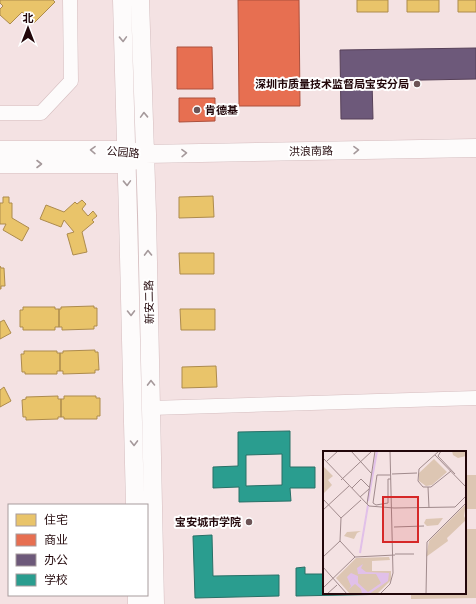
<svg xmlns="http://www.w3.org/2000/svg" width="476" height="604" font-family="Cabin,'Noto Sans SC',sans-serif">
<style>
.green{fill:#ddc6b3}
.homes{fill:#e9c46a;stroke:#ad8b4d}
.shops{fill:#e76f51;stroke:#ac503c}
.offices{fill:#6d597a;stroke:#564058}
.schools{fill:#2a9d8f;stroke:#287067;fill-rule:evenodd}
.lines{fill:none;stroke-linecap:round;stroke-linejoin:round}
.minor-casing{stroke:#d5bdbf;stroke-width:15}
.major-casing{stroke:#d5bdbf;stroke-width:19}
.minor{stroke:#fdfbfb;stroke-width:14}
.major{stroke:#fdfbfb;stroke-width:18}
.oneway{stroke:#a5999b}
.poi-dot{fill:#6c5456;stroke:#fff;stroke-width:1.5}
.labels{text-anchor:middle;stroke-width:4;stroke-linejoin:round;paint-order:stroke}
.poi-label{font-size:11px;font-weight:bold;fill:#22070a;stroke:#fff;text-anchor:end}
.street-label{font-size:11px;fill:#22070a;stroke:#fff}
.inset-river{fill:none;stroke:#e1c0e9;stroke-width:2}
.inset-road{fill:none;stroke:#a08a8c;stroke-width:1}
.view{fill:#d62828;fill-opacity:0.15;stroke:#d62828;stroke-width:2}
.inset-edge{fill:none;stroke:#22070a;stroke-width:2}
</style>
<rect width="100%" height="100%" fill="#f4e2e3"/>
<path class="green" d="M465,475h11v34h-11z
M465,529h11v69l-65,1v-6h54z"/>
<path class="homes" d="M0,0h53l2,2 -21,21 -12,-11 -12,12 -10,-9v-6l3,-3 -3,-3z
M357,0h31v12h-31z
M407,0h32v12h-32z
M458,0h18v12h-18z
M213,196l1,21 -35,1v-21z
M3,197h6v6h3v15l17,10 -7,13 -19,-11 3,-6h-6v-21h3z
M82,200l4,4 -4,5 6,7 5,-5 4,5 -5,4 2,2 -12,10 5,20 -14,3 -6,-21 7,-2 -10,-12 -3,7 -21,-8 6,-14 18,7 11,-10 2,2z
M179,253h35v21h-34z
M0,266l1,2h3l1,18h-4v3h-1z
M94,306v2h3v18h-3v3l-32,1v-3h-3v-18h2v-2z
M23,307h32v2h4v18h-4v3h-32v-3h-3v-17h3z
M180,309h35v21h-34z
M4,320l7,13 -11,6v-17z
M95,350v2h3l1,18h-4v3l-32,1v-3h-3v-18h3v-2z
M24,351h33v2h3v18h-3v3h-32v-2h-3l-1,-18h3z
M216,366l1,21 -35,1v-21z
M4,387l7,14 -11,6v-17z
M58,396v3h3v18h-3v2l-32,1v-3h-3l-1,-17 4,-1v-2z
M64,396h32v2h4v18h-3v3h-33v-2h-3v-18h3z"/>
<path class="shops" d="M238,0h61l1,106h-61z
M177,47h35l1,42h-36z
M179,98h36v23l-36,1z"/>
<path class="offices" d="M476,48v31l-104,2 1,38h-32l-1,-69z"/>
<path class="schools" d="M290,431v36h25v21h-25l1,13 -52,1v-15l-26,1v-21l25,-1v-34zM282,454v31l-36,1v-31z
M212,535l1,41 66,-1v21l-84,2 -2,-62z
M305,567v7h19v19h72v1l-100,2v-28z"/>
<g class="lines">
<g class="minor-casing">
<path id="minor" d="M0,113h41l30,-32 -1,-81
M151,408l325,-10"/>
</g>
<g class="major-casing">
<path id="major" d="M122,0l6,215 7,290
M140,0l7,214 8,390
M0,150h126l19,4 331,-6
M0,164h127l11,-6
M137,595v9"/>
</g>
<use href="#minor" class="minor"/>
<use href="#major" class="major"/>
</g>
<defs><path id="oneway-chevron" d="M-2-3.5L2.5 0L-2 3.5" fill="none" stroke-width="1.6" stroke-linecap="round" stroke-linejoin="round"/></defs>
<g class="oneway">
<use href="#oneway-chevron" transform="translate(123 39) rotate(88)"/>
<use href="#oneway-chevron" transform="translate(144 115) rotate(-92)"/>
<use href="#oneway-chevron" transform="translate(93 150) rotate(-179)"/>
<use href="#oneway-chevron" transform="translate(356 150) rotate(-1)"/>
<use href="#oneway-chevron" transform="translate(184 153) rotate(-1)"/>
<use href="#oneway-chevron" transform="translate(39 164)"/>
<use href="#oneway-chevron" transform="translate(127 183) rotate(88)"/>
<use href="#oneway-chevron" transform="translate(148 253) rotate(-91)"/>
<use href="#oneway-chevron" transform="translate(131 313) rotate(89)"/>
<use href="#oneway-chevron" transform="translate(151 383) rotate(-91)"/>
<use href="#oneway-chevron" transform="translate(134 443) rotate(89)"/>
</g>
<g class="poi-dot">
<circle cx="417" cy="84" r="4"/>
<circle cx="197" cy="110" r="4"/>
<circle cx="249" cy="522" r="4"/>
</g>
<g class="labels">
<g class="poi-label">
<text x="409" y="88">深圳市质量技术监督局宝安分局</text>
<text x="205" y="114" text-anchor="start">肯德基</text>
<text x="241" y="526">宝安城市学院</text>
</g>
<g class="street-label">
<text transform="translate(311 151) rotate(-1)" y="4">洪浪南路</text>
<text transform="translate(123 152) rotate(5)" y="4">公园路</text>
<text transform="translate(149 302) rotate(-91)" y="4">新安二路</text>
</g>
</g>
<g transform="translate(323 451)">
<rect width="143" height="143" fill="#f4e2e3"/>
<path d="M129,0h14v5l-8,2 -5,-3zM111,8l13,13 -15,13 -6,1 -7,-5v-8zM0,15l10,10 -5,4 4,5 -9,9zM143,53l-2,12 2,4 -19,18 1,3 -22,16 3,-16zM120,67l-5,7 -11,1 -3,-3 2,-4zM38,80l-4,2 -3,6 -10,-3 3,-4zM33,107l33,-1 1,3 -18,1v10h19v9l-14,14h-27l-14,-16z" fill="#ddc6b3"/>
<path d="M40,113l-2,4 5,4 23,1 -1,8 -19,13h-7l-1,-5 -6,-5 -6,5 2,-3 -4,-9 4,-4 7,3v7l10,9 13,-9 -5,-9h-18l-1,-6z" fill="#e1c0e9"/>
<path class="inset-river" d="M45,50l9,-50M37,102l8,-48"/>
<path class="inset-road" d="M28,0l20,22M116,0l-20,18 -1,12 5,6h8l20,-16M118,0l-3,5 17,18M112,4l31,32M0,7l46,48 25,2 61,-1 11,-11M4,10l11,-10M69,23l25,-1M67,24h-13l-4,28 3,2 12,-2v-24h3M18,29l31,-29M105,36l1,21M29,37l9,-9 8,8M37,46l9,-8M0,48l18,19M44,53l8,-53M0,59l26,-24M71,76l30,-1M72,103h19M0,106l17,-16M32,106l-15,-16 1,-23 20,-18M0,116l24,27M0,137l32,-31 40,-2M4,143l10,-9M57,143l10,-10 3,-11 -3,-122M103,143l1,-52 39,-39"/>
<path class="view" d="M60,46h35v45h-35z"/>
<rect width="143" height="143" class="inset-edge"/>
</g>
<rect x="8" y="504" width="140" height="92" fill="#ffffff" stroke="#a79c9d"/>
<rect x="16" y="514" width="20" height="12" fill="#e9c46a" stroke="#a79c9d"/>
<text x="44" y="524" font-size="12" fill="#22070a">住宅</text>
<rect x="16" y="534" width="20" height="12" fill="#e76f51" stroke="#a79c9d"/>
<text x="44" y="544" font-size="12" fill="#22070a">商业</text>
<rect x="16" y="554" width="20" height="12" fill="#6d597a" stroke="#a79c9d"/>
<text x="44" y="564" font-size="12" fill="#22070a">办公</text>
<rect x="16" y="574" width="20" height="12" fill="#2a9d8f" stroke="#a79c9d"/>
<text x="44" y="584" font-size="12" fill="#22070a">学校</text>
<g transform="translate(28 28)" stroke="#ffffff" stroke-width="3" paint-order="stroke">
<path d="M0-3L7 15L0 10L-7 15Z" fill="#22070a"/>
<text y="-6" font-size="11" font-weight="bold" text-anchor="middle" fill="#22070a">北</text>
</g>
</svg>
